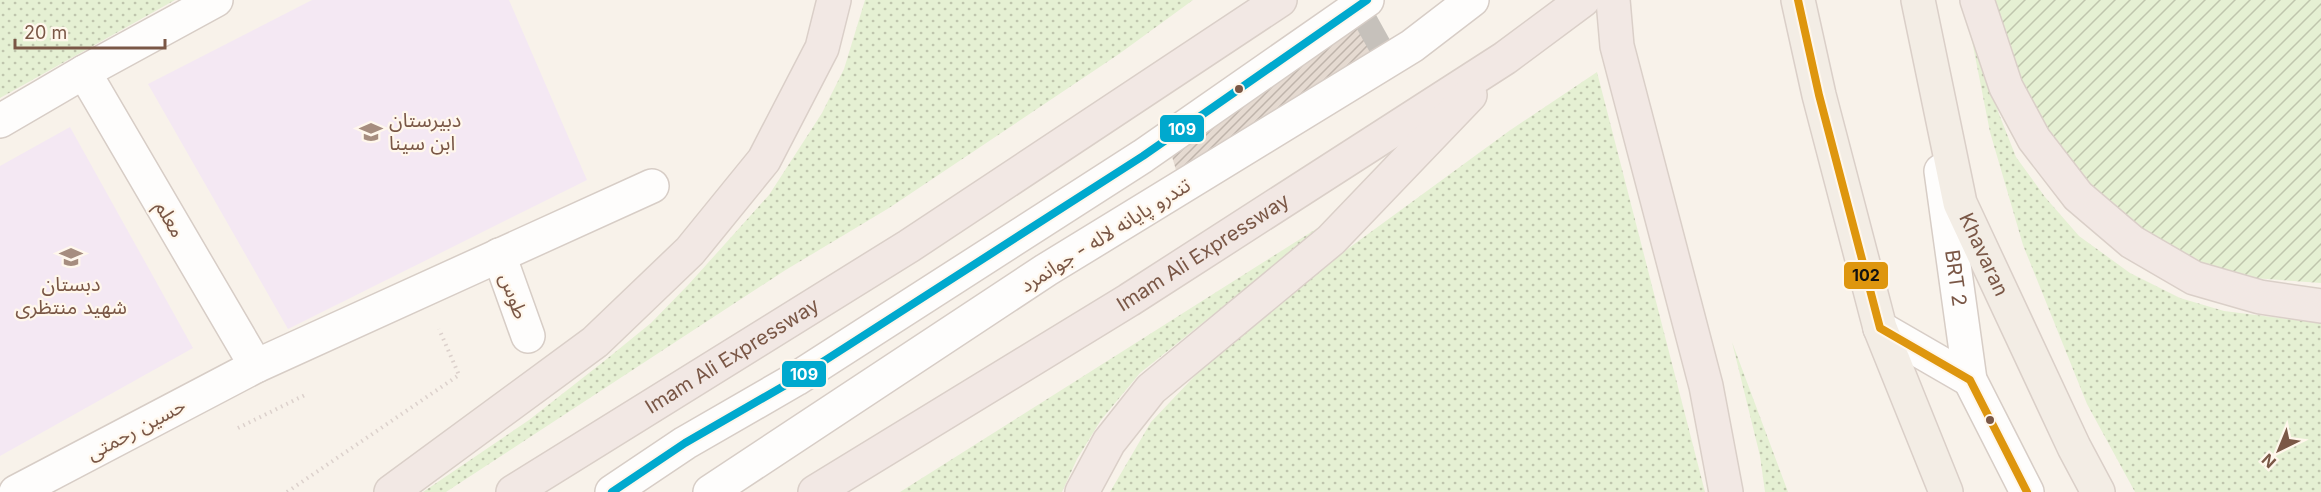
<svg xmlns="http://www.w3.org/2000/svg" width="2321" height="492" font-family="Inter,'Noto Sans Arabic',sans-serif">
<style>
.education{fill:#f4e8f3}
.grass{fill:url(#grass-dots)}
.garden{fill:url(#garden-furrows)}
.shadow{fill:#0003}
.building{fill:url(#building-hatch)}
.lines{fill:none;stroke-linecap:round;stroke-linejoin:round}
.minor-casing{stroke:#d7cdc6;stroke-width:36}
.major-casing{stroke:#dacfc8;stroke-width:36}
.highway-casing{stroke:#dacfc8;stroke-width:36}
.path{stroke:#dcd1cc;stroke-width:4;stroke-dasharray:1.5 4.5;stroke-linecap:butt}
.minor{stroke:#fefdfc;stroke-width:33}
.major{stroke:#f3ede5;stroke-width:33}
.highway{stroke:#f2e8e4;stroke-width:33}
.bus-1-casing{stroke:#fff7ec;stroke-width:12}
.bus-2-casing{stroke:#fff7ec;stroke-width:12}
.bus-1{stroke:#00a9ce;stroke-width:8}
.bus-2{stroke:#de960e;stroke-width:8}
.bus-dot{fill:#7a5746;stroke:#fff7ec;stroke-width:2}
.labels{text-anchor:middle;stroke-width:4.5;stroke-linejoin:round;paint-order:stroke}
.poi-label{font-size:20px;fill:#7a5746;stroke:#fff7ec;text-anchor:start}
.street-label{font-size:20px;fill:#7a5746;stroke:#fff7ec}
.line-badge{stroke:#fff7ec;stroke-width:2}
.badge-label{font-size:16px;text-anchor:middle;font-weight:bold;fill:#fff}
.pale-badge-label{font-size:16px;text-anchor:middle;font-weight:bold;fill:#111}
</style>
<defs>
<pattern id="grass-dots" width="8" height="8" patternUnits="userSpaceOnUse" patternTransform="scale(1.5)"><rect width="8" height="8" fill="#e5f0d3"/><path d="M2 2h.1M6 6h.1" fill="none" stroke="#bfc5ad" stroke-width="1.8" stroke-linecap="round"/></pattern>
<pattern id="garden-furrows" width="10" height="10" patternUnits="userSpaceOnUse" patternTransform="scale(1.5)"><rect width="10" height="10" fill="#e5f0d3"/><path d="M-1 1l2-2M0 10L10 0M9 11l2-2" fill="none" stroke="#bfc5ad"/></pattern>
<pattern id="building-hatch" width="6" height="6" patternUnits="userSpaceOnUse" patternTransform="scale(1.5)"><rect width="6" height="6" fill="#e5dad1"/><path d="M-1 1l2-2M0 6l6-6M5 7l2-2" fill="none" stroke="#bfb4ab"/></pattern>
</defs>
<rect width="100%" height="100%" fill="#f8f2ea"/>
<path class="education" d="M312,0h197l78,180 -299,149 -140,-245z
M70,127l123,221 -193,108v-290z"/>
<path class="grass" d="M0,0h175l-175,98z
M865,0h328l-74,54 -230,154 -105,63 -338,221h-23l106,-72 74,-58 48,-39 38,-39 80,-89 53,-82 22,-44z
M1964,0l35,114 17,43 29,40 34,39 51,37 50,25 44,13 97,12v169h-186l-48,-88 -64,-159 -33,-113z
M1597,72l108,420h-595l41,-70 75,-79 101,-79 182,-133z
M1335,217l-195,156 -39,47 -24,39 -15,33h-162z
M1732,342l56,150h-23l-5,-36z"/>
<path class="garden" d="M1992,0h329v283l-68,-5 -58,-17 -44,-23 -64,-53 -28,-37 -27,-46 -19,-40z"/>
<path class="shadow" d="M1375,13l15,27 -18,17 -202,87z"/>
<path class="building" d="M1357,29l16,29 -192,129 -13,-44z"/>
<g class="lines">
<g class="minor-casing">
<g id="minor">
<path d="M84,72l172,294"/>
<path d="M0,121l84,-49 132,-72"/>
<path id="s1" d="M1941,171l29,209 57,112"/>
<path d="M499,255l29,81"/>
<path d="M1880,328l90,52"/>
<path d="M16,492l240,-126 396,-180"/>
<path d="M612,492l73,-49 111,-64 347,-223 224,-156"/>
<path d="M710,492l336,-222 366,-224 60,-46"/>
</g>
</g>
<g class="major-casing">
<g id="major">
<path d="M1798,0l21,95 61,233 66,164"/>
<path id="s2" d="M1918,0l42,203 114,244 24,45"/>
</g>
</g>
<g class="highway-casing">
<g id="highway">
<path d="M1613,0l4,46 89,340 20,106"/>
<path d="M1977,0l29,87 28,52 44,57 54,46 62,36 66,19 61,9"/>
<path d="M391,492l204,-150 95,-91 74,-91 58,-112 12,-48"/>
<path id="s3" d="M513,492l396,-246 371,-246"/>
<path id="s4" d="M815,492l314,-192 376,-242 78,-58"/>
<path d="M1082,492l27,-50 42,-53 180,-149 139,-145"/>
</g>
</g>
<path class="path" d="M238,428l69,-34
M287,492l172,-117 -20,-46"/>
<use href="#minor" class="minor"/>
<use href="#major" class="major"/>
<use href="#highway" class="highway"/>
<g class="bus-1-casing">
<path id="bus-1" d="M612,492l73,-49 111,-64 347,-223 224,-156"/>
</g>
<g class="bus-2-casing">
<path id="bus-2" d="M1798,0l21,95 61,233 90,52 57,112"/>
</g>
<use href="#bus-1" class="bus-1"/>
<use href="#bus-2" class="bus-2"/>
</g>
<defs>
<g id="school-bare" transform="scale(1.8)"><path d="M0-5L7-2L0 1L-7-2ZM-4 1L0 2.5L4 1V4Q0 6-4 4Z" fill="#a68d7f" stroke="#fff7ec" stroke-width="2.5" paint-order="stroke"/></g>
</defs>
<g fill-rule="evenodd">
<use href="#school-bare" x="371" y="132"/>
<use href="#school-bare" x="71" y="257"/>
</g>
<g class="bus-dot">
<circle cx="1239" cy="89" r="5"/>
<circle cx="1990" cy="420" r="5"/>
</g>
<g class="labels">
<g class="poi-label">
<text x="389" y="127">دبیرستان<tspan x="389" dy="23">ابن سینا</tspan></text>
<text x="71" y="291" text-anchor="middle">دبستان<tspan x="71" dy="23">شهید منتظری</tspan></text>
</g>
<g class="street-label">
<text transform="translate(170 219) rotate(60)" y="7">معلم</text>
<text transform="translate(1105 235) rotate(-32)" y="7">تندرو پایانه لاله - جوانمرد</text>
<text dy="7" stroke="none"><textPath href="#s4" startOffset="456">Imam Ali Expressway</textPath></text>
<text dy="7" stroke="none"><textPath href="#s2" startOffset="264">Khavaran</textPath></text>
<text dy="7" stroke="none"><textPath href="#s1" startOffset="108">BRT 2</textPath></text>
<text transform="translate(514 296) rotate(70)" y="7">طوس</text>
<text dy="7" stroke="none"><textPath href="#s3" startOffset="258">Imam Ali Expressway</textPath></text>
<text transform="translate(136 429) rotate(-28)" y="7">حسین رحمتی</text>
</g>
</g>
<g class="line-badge">
<rect x="1159" y="114" width="46" height="29" rx="6" fill="#00a9ce"/>
<rect x="1843" y="261" width="46" height="29" rx="6" fill="#de960e"/>
<rect x="781" y="360" width="46" height="28" rx="6" fill="#00a9ce"/>
</g>
<g class="badge-label">
<text x="1182" y="135">109</text>
<text x="804" y="380">109</text>
</g>
<g class="pale-badge-label">
<text x="1866" y="281">102</text>
</g>
<g transform="translate(2279 450) rotate(223)" stroke="#fff7ec" stroke-width="4.5" paint-order="stroke">
<path d="M0-4.5L10 22L0 15L-10 22Z" fill="#7a5746"/>
<text y="-9" font-size="16" font-weight="bold" text-anchor="middle" fill="#7a5746">N</text>
</g>
<path d="M15 39v9h150v-9" fill="none" stroke="#7a5746" stroke-width="3"/>
<text x="24" y="39" font-size="18" fill="#7a5746" stroke="#fff7ec" stroke-width="4.5" paint-order="stroke">20 m</text>
</svg>
